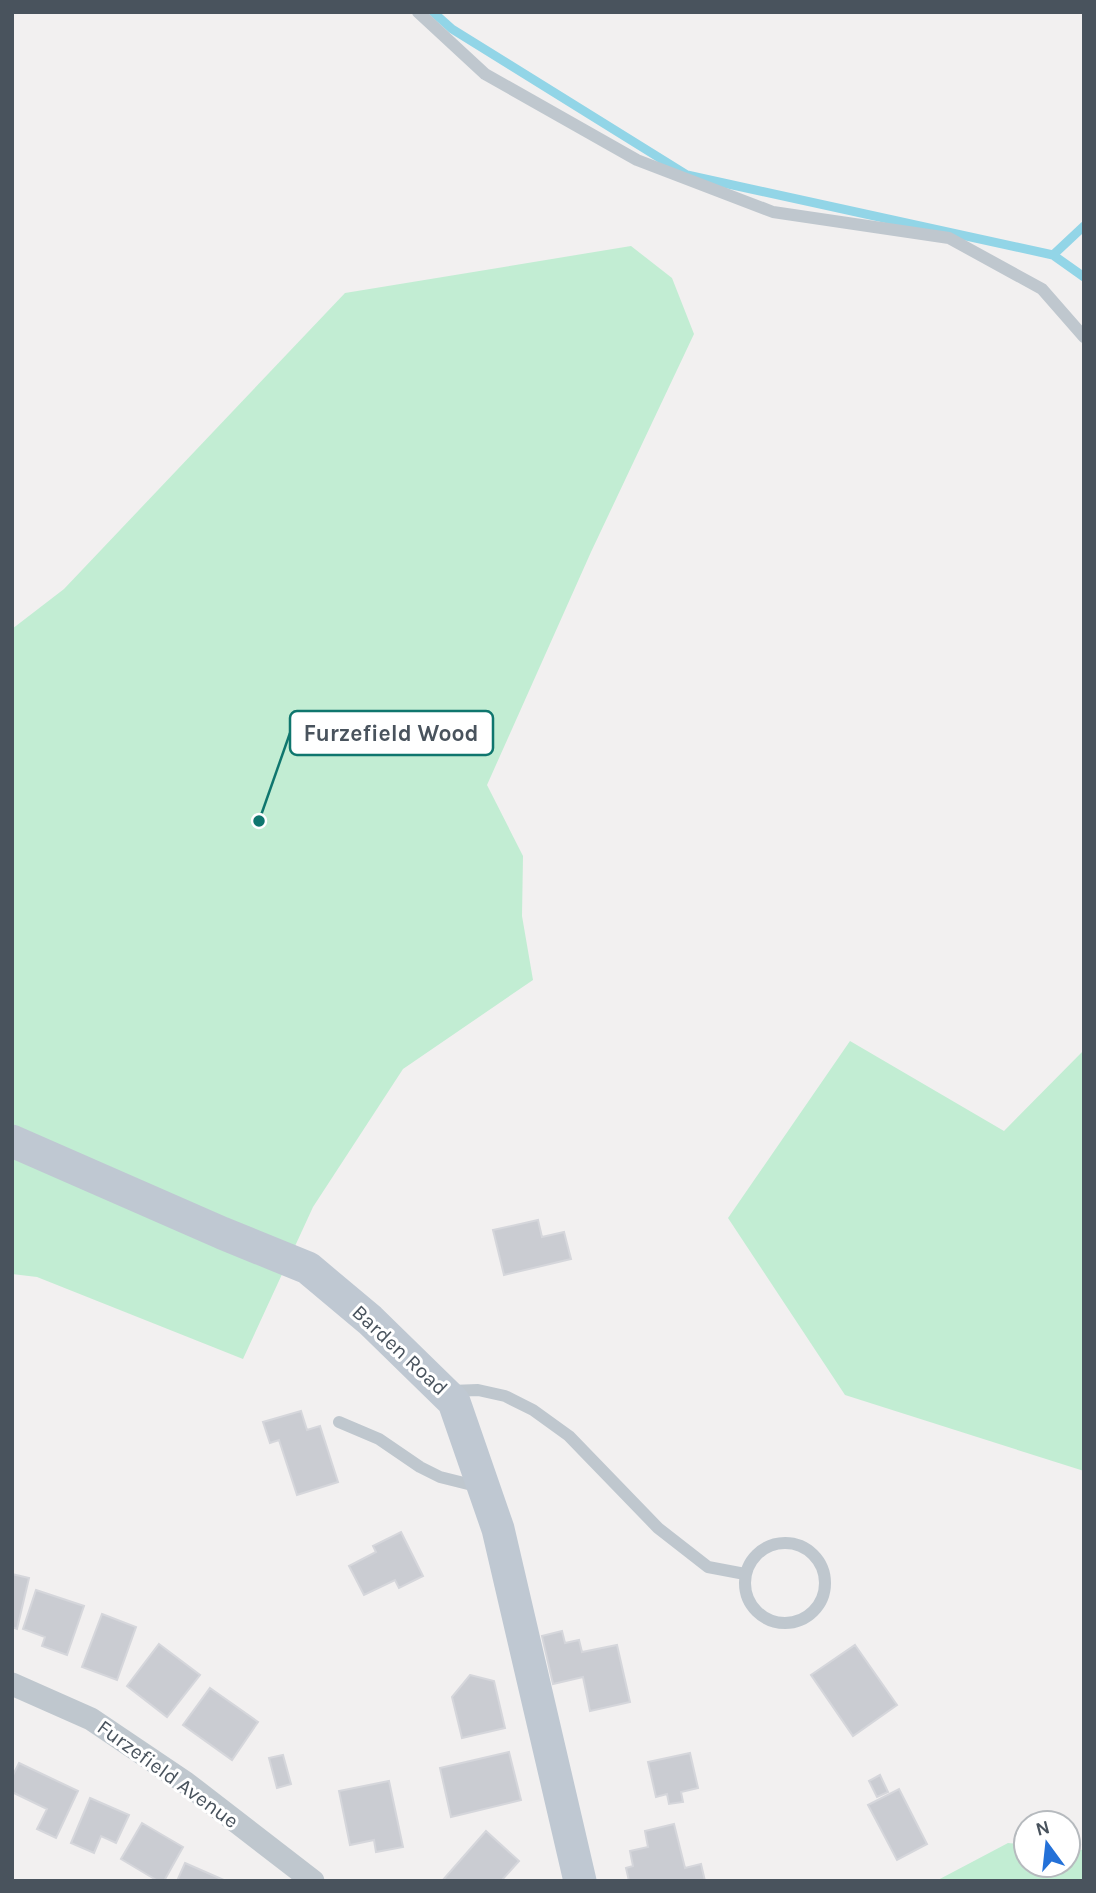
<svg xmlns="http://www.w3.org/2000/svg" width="1096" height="1893" font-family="Karla,sans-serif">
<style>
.green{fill:#c2edd3}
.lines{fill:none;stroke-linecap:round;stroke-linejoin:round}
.stream{stroke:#92d5e7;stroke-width:9}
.building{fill:#caccd2;stroke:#d5d6db;stroke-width:2}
.lane{stroke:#bfc7ce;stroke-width:12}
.street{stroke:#bfc7ce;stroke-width:23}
.secondary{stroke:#bfc8d2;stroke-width:33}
.labels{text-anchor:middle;stroke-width:6;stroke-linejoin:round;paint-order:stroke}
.street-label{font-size:21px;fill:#49535d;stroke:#fff}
.leader{fill:none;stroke:#0f766e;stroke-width:2.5}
.callout-dot{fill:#0f766e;stroke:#fff;stroke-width:2.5}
.callout{fill:#fff;stroke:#0f766e;stroke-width:2.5}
.callout-label{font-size:23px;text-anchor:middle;font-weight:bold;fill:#49535d}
</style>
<rect width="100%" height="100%" fill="#f2f0f0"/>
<path class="green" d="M631,246l41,32 22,56 -103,218 -104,233 36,71 -1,60 11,64 -130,89 -90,138 -70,152 -206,-82 -25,-3v-645l52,-40 281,-296z
M850,1041l154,90 80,-81v421l-239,-76 -117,-177z
M1008,1843l18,2v20h42v-16l16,1v31h-148z"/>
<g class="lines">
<path class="stream" d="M433,12l19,17 235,146 366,80 31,22
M1053,255l31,-29"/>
</g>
<path class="building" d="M538,1220l4,17 22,-5 7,27 -67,16 -11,-45z
M301,1411l6,19 13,-4 18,56 -41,13 -18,-55 -9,3 -7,-21z
M401,1532l22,44 -24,12 -4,-8 -31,15 -15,-29 27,-14 -3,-6z
M12,1574l17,4 -12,51 -5,-2z
M36,1590l48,16 -17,49 -25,-9 3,-9 -22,-8z
M102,1614l34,13 -19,53 -35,-13z
M562,1631l3,12 14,-3 3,12 35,-7 13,57 -40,9 -7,-34 -30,7 -11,-48z
M159,1644l41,31 -33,42 -40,-31z
M855,1645l42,60 -44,31 -42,-61z
M470,1675l24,6 11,47 -43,10 -10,-41z
M210,1688l48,34 -26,38 -49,-35z
M509,1752l12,48 -70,17 -11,-49z
M690,1753l8,35 -17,4 2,10 -14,2 -2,-10 -11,3 -8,-35z
M283,1755l8,29 -14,4 -8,-30z
M19,1763l59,28 -22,47 -19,-9 10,-20 -35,-17v-15z
M880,1775l8,17 -11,5 -8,-16z
M389,1781l14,66 -27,5 -2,-12 -24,5 -11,-54z
M899,1789l28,55 -30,16 -29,-55z
M90,1798l39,17 -13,28 -15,-7 -7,17 -23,-10z
M142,1823l41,24 -19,34h-6l-37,-22z
M674,1824l11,44 16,-4 4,17h-76l-3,-13 7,-2 -3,-15 18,-4 -3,-16z
M486,1831l33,30 -18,20h-59z
M185,1863l41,18h-49z"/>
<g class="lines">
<path class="lane" d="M418,12l67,62 152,86 136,52 176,26 93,51 42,48
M451,1391l27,-1 27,6 28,14 36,26 89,92 50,39 37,7
M339,1422l40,17 41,28 20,10 40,10
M745 1583a40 40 0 1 1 80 0a40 40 0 1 1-80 0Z"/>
<path class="street" d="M12,1684l79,35 95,64 127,98"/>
<path class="secondary" d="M12,1141l210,92 86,35 62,52 84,82 44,127 82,352"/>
</g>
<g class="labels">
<g class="street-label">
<text transform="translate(400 1350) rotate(43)" y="7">Barden Road</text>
<text transform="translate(168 1774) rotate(36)" y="7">Furzefield Avenue</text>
</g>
</g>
<path class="leader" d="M259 821L290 733"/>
<circle class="callout-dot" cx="259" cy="821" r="7"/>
<rect class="callout" x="290" y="711" width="203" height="44" rx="7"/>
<g class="callout-label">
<text x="391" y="741">Furzefield Wood</text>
</g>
<rect width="1096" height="1893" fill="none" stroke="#49535d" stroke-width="28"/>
<g transform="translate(1047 1844) rotate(345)"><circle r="33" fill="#ffffff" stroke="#b6babe" stroke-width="2"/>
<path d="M0-5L12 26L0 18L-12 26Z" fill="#2471d8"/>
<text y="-10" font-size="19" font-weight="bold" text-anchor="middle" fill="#49535d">N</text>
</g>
</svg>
